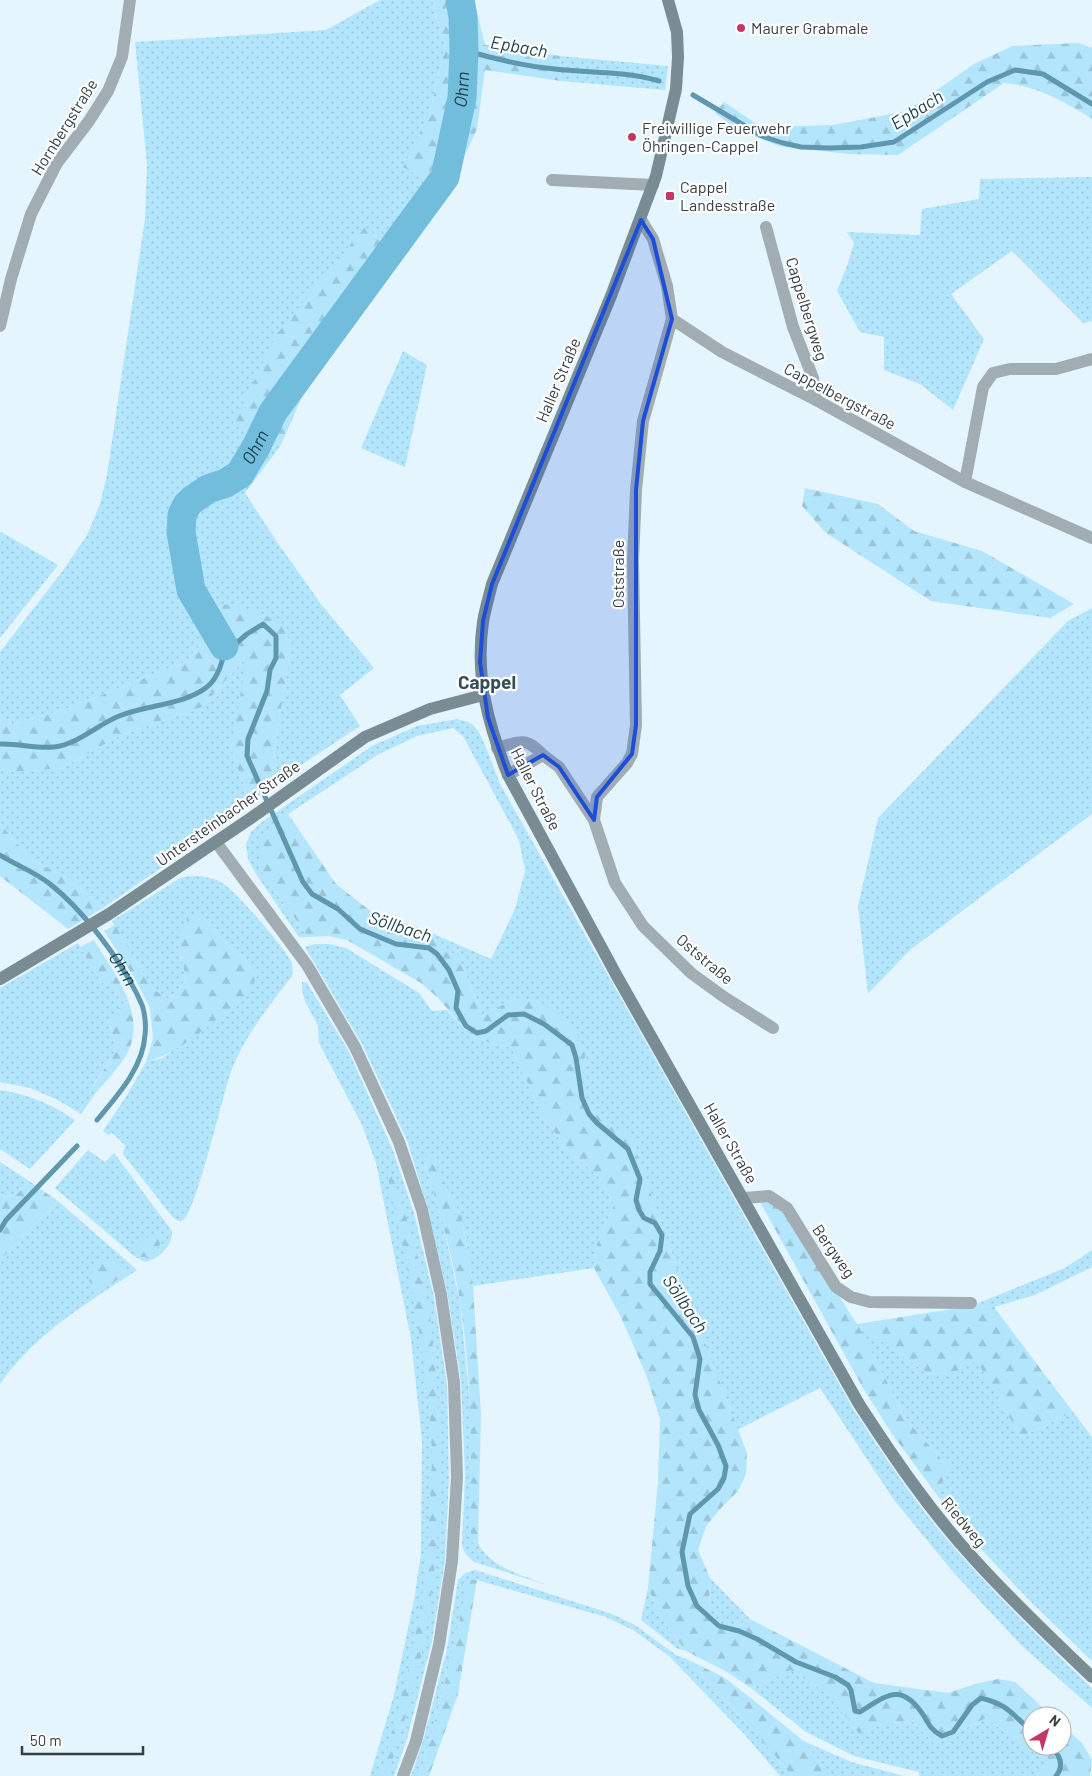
<svg xmlns="http://www.w3.org/2000/svg" width="1092" height="1776" font-family="Barlow,sans-serif">
<style>
.grass{fill:url(#grass-dots)}
.forest{fill:url(#forest-firs)}
.lines{fill:none;stroke-linecap:round;stroke-linejoin:round}
.stream{stroke:#5f97ae;stroke-width:5}
.river{stroke:#72bddb;stroke-width:29}
.minor{stroke:#a1adb2;stroke-width:12}
.tertiary{stroke:#a1adb2;stroke-width:12}
.secondary{stroke:#7a8c93;stroke-width:12}
.marked{fill:#1d4ed8;fill-opacity:0.2;stroke:#1d4ed8;stroke-width:4;stroke-linejoin:round}
.poi-dot{fill:#c43664;stroke:#fff;stroke-width:2}
.labels{text-anchor:middle;stroke-width:4.5;stroke-linejoin:round;paint-order:stroke}
.poi-label{font-size:16px;fill:#343f44;stroke:#fff;text-anchor:start}
.street-label{font-size:16px;fill:#343f44;stroke:#fff}
.water-label{font-size:18px;font-style:italic;fill:#1b3e4b;stroke:#fff}
.quarter-label{font-size:19px;font-weight:bold;fill:#354e58;stroke:#fff}
</style>
<defs>
<pattern id="grass-dots" width="8" height="8" patternUnits="userSpaceOnUse" patternTransform="scale(1.25)"><rect width="8" height="8" fill="#b3e6fc"/><path d="M2 2h.1M6 6h.1" fill="none" stroke="#9bc6d9" stroke-width="1.8" stroke-linecap="round"/></pattern>
<pattern id="forest-firs" width="22" height="20" patternUnits="userSpaceOnUse" patternTransform="scale(1.25)"><rect width="22" height="20" fill="#b3e6fc"/><path d="M5 1l3.5 6h-7zM16 11l3.5 6h-7z" fill="#9bc6d9"/></pattern>
</defs>
<rect width="100%" height="100%" fill="#e4f5fd"/>
<path class="grass" d="M380,0h52l13,46 -15,66 -26,55 44,25 -47,63 -36,-28 -132,197 48,21 -36,48 32,49 44,62 53,64 -34,27 20,31 -83,55 -3,-28 17,-108 -88,-3 -18,20 -122,48 -50,14 -13,-3v-69l64,-83 23,-34 13,-31 7,-29 38,-257 2,-53 -12,-123 191,-12z
M560,56l108,10 -3,24 -104,-9z
M1092,177v144l-9,2 -71,-72 -61,43 33,45 -31,71 -33,-26 -36,-14v-33l-24,-5 -23,-41 10,-25 7,-23 -7,-11 73,3 2,-26 57,-10 1,-20z
M403,351l24,14 -22,102 -44,-19z
M1,532l57,33 -58,73v-105z
M1092,608v206l-182,136 -42,44 -10,-88 20,-88 190,-197z
M248,655l-17,93 19,55 -44,34 -103,71 -35,-30 -38,-19 -30,-36v-54l16,3 46,-4 57,-32 83,-29z
M457,719c6,2 11,2 16,6 9,6 22,47 27,59l352,623c27,42 55,83 86,122 47,56 101,108 154,159v20l-70,-62 -68,-73 -60,-73 -74,-112 -83,42 -55,-147 -51,-146 -29,-16 -18,-23 -2,-21 4,-26 -71,-53 -32,18 -24,-58 -41,-31 73,32 24,-50 10,-38 -6,-31 -56,-104 -10,-8 -36,8 -38,18 -91,60 -24,19 -3,37 47,67h-9l-43,-63 -8,-15 -2,-15 5,-12 11,-10 110,-76 45,-20z
M191,876c10,0 20,1 30,6 15,9 61,63 70,79 2,6 2,9 1,15 -22,29 -47,59 -60,93 -8,20 -37,148 -50,152 -5,1 -9,-4 -12,-7l-47,-60 2,-9 -13,-12 -4,2 -5,-4 24,-36 19,-33 17,-4 90,-70 2,-14 -54,-58 -23,25 8,38 -10,14 -9,6 -16,-12 -39,-66 68,-43z
M78,943l24,40 9,-2 14,21 -16,18 7,31 -23,34 2,9 -14,20 -25,-15 -26,-11 -30,-6v-94z
M315,944h14l17,4 73,45 13,18 15,-1 24,26 22,8 18,3 29,63 24,37 35,30 15,28 -17,39 -3,24 -121,18 -11,-68 -39,-59 20,64 17,80 11,110v129l7,1c12,25 45,32 69,42l-73,-23 -9,-9 -3,-8 3,-69 -4,-95 -13,-84 -20,-88 -21,-69 -45,-96 -57,-97z
M302,982l5,1 41,67 44,98 22,65 20,84 13,88 2,93 -4,82 -13,81 -25,98 -13,37h-24l24,-81 20,-95 7,-46 1,-114 -11,-101 -35,-176 -14,-38 -43,-82 -1,-17 -13,-25 -3,-11z
M0,1090c33,6 47,12 75,30l-45,49 -30,-20z
M88,1150l17,12 9,-9 58,78c1,15 -14,28 -27,31l-11,-6 -79,-68z
M0,1162l29,19 -11,12 -18,6z
M58,1201l79,69c-51,34 -100,62 -137,114v-124z
M1092,1250v17l-57,28 -41,12 -23,-1 94,-38z
M857,1324l72,50 23,-1 25,-13 44,77 52,-25 19,25v224l-63,-61 -48,-51 -44,-54 12,-27 -43,-49z
M475,1570l137,44 23,11 41,30 11,4 65,70 40,47h-12l-35,-41 -76,-79 -36,-26 -27,-13 -129,-37 -9,1c-14,66 -29,131 -49,195h-8l12,-35 24,-92 11,-69 7,-7z
M710,1578l40,41 -18,9 -12,-4 -11,-10z
M648,1588l14,31 24,32 -8,-2 -37,-29z
M791,1670l38,25 30,39 25,-11 29,-1 22,22 51,-26 64,46 -13,12h-118v-4l-65,-16 -48,-24 -55,-44z
M801,1740l50,22 53,14h-71z"/>
<path class="forest" d="M432,0h42l11,45 75,11 1,25 -76,-11 -8,59 -29,63 -45,-25 27,-55 15,-66z
M1079,43l13,5v71c-28,-18 -55,-33 -88,-36l-106,72 -50,-1 -69,-8 -43,-17 -21,-16 9,-11 37,25 72,-2 74,-14 67,-47 38,-18z
M365,227l36,28 -100,144 -20,46 -48,-20 43,-90z
M805,488l73,16 36,27 68,20 92,53 -24,14 -119,-17 -105,-68 -24,-27z
M222,604l35,7 25,13 9,21 -17,108 3,28 -27,22 -19,-55 16,-92 -45,51 -83,29 -57,32 -46,4 -16,-3v-48l13,3 50,-14 122,-48 18,-20 -7,-22z
M288,814l48,70 37,29 45,14 41,31 24,58 32,-18 26,4 29,22 16,27 -4,26 2,21 18,23 29,15 51,147 65,170 -1,21 -8,17 -16,16 -16,19 -8,24 12,28 -1,36 11,10 12,4 18,-9 124,64 74,10 27,-9 23,-5 17,3 37,34h-20v30h30v-21l20,18 10,17 -2,16h-53l12,-12 -63,-46 -51,26 -22,-22 -29,1 -25,11 -30,-39 -38,-25 -40,18 -24,-16 -41,-21 -24,-32 -14,-31 10,-106 2,-63 -13,-42 -26,-60 -27,-49 3,-24 17,-39 -15,-28 -35,-30 -24,-37 -29,-63 -18,-3 -22,-8 -33,-38 -17,-15 -74,-43 -19,-4 -20,1 -47,-67 -2,-21 4,-16z
M0,823l30,36 38,19 35,30 -35,21 -68,-53z
M201,916l54,58 -1,14c-31,25 -70,64 -108,74l7,-24 -3,-30 -16,-31 -30,-46 11,-6 36,62 16,12 9,-6 10,-14 -8,-38 10,-24z
M94,940c21,35 56,77 31,117 -8,13 -20,25 -30,37l-2,-8 23,-35 -7,-32 16,-17 -14,-21 -9,2 -22,-36z
M431,1155l31,63 11,68 8,129 -3,128 -7,-1c0,-80 2,-160 -11,-239 -7,-49 -22,-97 -37,-144z
M391,1172c15,42 28,84 36,127 4,16 5,33 6,49 12,98 9,197 -9,293 -8,45 -23,92 -37,135h-7c16,-57 32,-114 41,-173 5,-33 7,-67 9,-101 1,-23 3,-46 1,-68 -5,-88 -26,-174 -44,-261z
M29,1181l29,20 -58,59v-61l18,-6z
M767,1201l18,12 72,111 114,-18 23,1 79,105 -52,25 -44,-76 -25,12 -23,1 -71,-49 48,94 43,49 -12,27 -45,-61 -29,-46 -103,-186z
M161,1234l2,7 -13,16h-9l-6,-4c2,-13 14,-17 26,-19z
M116,1259l9,8v7l-20,14 -9,2 -7,-9c5,-16 10,-20 27,-22z
M468,1580h9l-19,114 -29,82h-10c20,-64 35,-130 49,-196z
M687,1659l38,19 32,25 44,36 32,37h-41l-40,-47z"/>
<g class="lines">
<g class="stream">
<path d="M464,50c30,9 60,16 91,19 35,4 70,2 104,12"/>
<path d="M693,95l69,41 21,7 18,4 28,1 32,-1 33,-5 93,-60 28,-12 28,4 49,30"/>
<path d="M0,744c18,-1 36,5 54,3 24,-3 43,-22 65,-31 27,-11 65,-11 88,-29 11,-9 17,-27 17,-41h9l14,-12 16,-10 13,12v22l-6,12 -3,21 -19,48 -1,17 56,126 9,12 26,15 22,20 36,15 33,4 8,6 12,16 9,21 -2,17 10,18 11,7 9,-2 22,-16 16,-1 20,10 28,21 4,13 6,40 7,16 8,9 31,26 12,30 -4,21 3,10 5,8 11,5 7,12 -2,16 -10,21v12l43,53 7,22 -5,36 4,15 19,35 8,21 -2,12 -6,11 -28,25 -8,38 6,34 9,20 22,20 20,5 18,8 39,23 39,15 13,8 3,5 4,21 5,1c28,-18 42,-30 64,4 5,9 8,15 18,20l11,-4 19,-27 9,-7c28,7 30,16 51,33"/>
<path id="s1" d="M0,855c16,10 35,17 50,29 32,25 69,74 87,110 2,5 5,10 6,14 2,8 3,19 2,27 -2,33 -28,61 -48,85"/>
<path d="M0,1230l6,-10 71,-74"/>
<path d="M1050,1746c10,9 15,19 6,30"/>
</g>
<path class="river" id="s2" d="M224,646l-33,-56 -10,-58 1,-17 5,-10 5,-5 16,-11 18,-6 14,-9 16,-27 17,-35 172,-235 17,-79 2,-48 -1,-33 -3,-17"/>
<path class="minor" d="M552,180l101,5
M641,220l12,19 14,47 5,33 50,33 94,48 149,82 127,56
M766,227l27,100 20,51 3,22
M0,326l11,-47 20,-65 26,-51 32,-42 19,-30 14,-34 8,-57
M965,482l18,-95 10,-14 17,-4h46l36,-10
M497,748c23,-6 28,-12 46,7
M508,775l35,-20 16,12 35,53 21,63 28,43 48,47 33,24 49,31
M594,820l3,-23 30,-34 5,-9 4,-29 -3,-164 3,-71 7,-69 29,-102
M744,1198l25,-2 18,12 49,79 15,10 19,5 101,1"/>
<path class="tertiary" d="M216,842l91,123 48,82 44,95 23,68 19,85 13,87 3,95 -5,84 -13,84 -23,96 -13,35"/>
<path class="secondary" d="M668,0l9,32 1,25 -2,32 -20,87 -45,120 -119,288c-3,13 -7,25 -9,38 -8,55 5,102 25,153l110,203 241,426c35,54 71,107 115,155 37,41 78,80 118,118
M0,979l109,-65 142,-96 114,-81 65,-28 53,-14"/>
</g>
<path class="marked" d="M641,220l12,19 19,80 -29,102 -7,69v235l-4,29 -35,43 -3,23 -35,-53 -16,-12 -35,20 -20,-57 -8,-56 3,-41 9,-37z"/>
<g class="poi-dot">
<circle cx="741" cy="28" r="5"/>
<circle cx="632" cy="137" r="5"/>
<rect x="665" y="191" width="10" height="10" rx="2.5"/>
</g>
<g class="labels">
<g class="poi-label">
<text x="751" y="34">Maurer Grabmale</text>
<text x="642" y="134">Freiwillige Feuerwehr<tspan x="642" dy="18">Öhringen-Cappel</tspan></text>
<text x="680" y="193">Cappel<tspan x="680" dy="18">Landesstraße</tspan></text>
</g>
<g class="street-label">
<text transform="translate(64 127) rotate(-58)" y="6">Hornbergstraße</text>
<text transform="translate(807 309) rotate(73)" y="6">Cappelbergweg</text>
<text transform="translate(558 380) rotate(-67)" y="6">Haller Straße</text>
<text transform="translate(840 396) rotate(28)" y="6">Cappelbergstraße</text>
<text transform="translate(618 574) rotate(-90)" y="6">Oststraße</text>
<text transform="translate(536 789) rotate(63)" y="6">Haller Straße</text>
<text transform="translate(228 813) rotate(-35)" y="6">Untersteinbacher Straße</text>
<text transform="translate(705 959) rotate(40)" y="6">Oststraße</text>
<text transform="translate(731 1143) rotate(60)" y="6">Haller Straße</text>
<text transform="translate(834 1251) rotate(55)" y="6">Bergweg</text>
<text transform="translate(964 1522) rotate(50)" y="6">Riedweg</text>
</g>
<g class="water-label">
<text transform="translate(519 47) rotate(10)" y="6">Epbach</text>
<text dy="6" stroke="none"><textPath href="#s2" startOffset="665">Ohrn</textPath></text>
<text transform="translate(917 110) rotate(-32)" y="6">Epbach</text>
<text dy="6" stroke="none"><textPath href="#s2" startOffset="245">Ohrn</textPath></text>
<text transform="translate(400 927) rotate(18)" y="6">Söllbach</text>
<text dy="6" stroke="none"><textPath href="#s1" startOffset="170">Ohrn</textPath></text>
<text transform="translate(685 1304) rotate(56)" y="6">Söllbach</text>
</g>
<g class="quarter-label">
<text x="487" y="689">Cappel</text>
</g>
</g>
<g transform="translate(1047 1731) rotate(38)"><circle r="24" fill="#ffffff" stroke="#aeb2b4"/>
<path d="M0-4L9 19L0 12L-9 19Z" fill="#c43664"/>
<text y="-8" font-size="14" font-weight="bold" text-anchor="middle" fill="#343f44">N</text>
</g>
<path d="M22 1746v8h121v-8" fill="none" stroke="#343f44" stroke-width="2.5"/>
<text x="30" y="1746" font-size="15" fill="#343f44" stroke="#ffffff" stroke-width="4" paint-order="stroke">50 m</text>
</svg>
